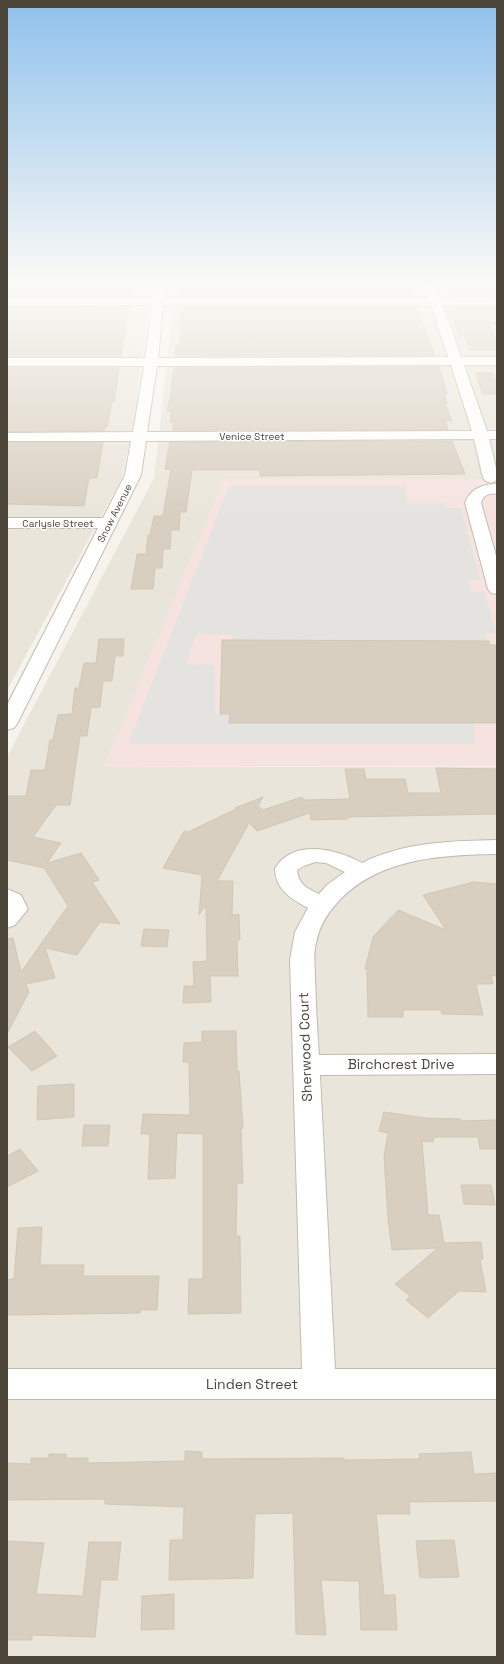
<svg xmlns="http://www.w3.org/2000/svg" width="504" height="1664" font-family="'Space Grotesk',sans-serif">
<style>
.residential{fill:#eae5da}
.medical{fill:#f6e3e0}
.parking{fill:#e5e3e0}
.building{fill:#d8cfc1;stroke:#d3c7b4}
.lines{fill:none;stroke-linecap:round;stroke-linejoin:round}
.street-casing{stroke:#c2bbae;stroke-width:2}
.street{fill:#fff;fill-rule:evenodd}
.labels{text-anchor:middle;stroke-width:3;stroke-linejoin:round;paint-order:stroke}
.far-street-label{font-size:10px;fill:#4b4439;stroke:#fff}
.near-street-label{font-size:14px;fill:#4b4439;stroke:#fff}
</style>
<rect width="100%" height="100%" fill="#f6f3ec"/>
<path class="residential" d="M7,283h145l-20,147 -10,48 -115,212z
M176,283h321v196l-393,288h393v890h-490v-900l147,-279z"/>
<path class="medical" d="M224,479h273v287l-393,1z"/>
<path class="parking" d="M229,486h176l2,17h37l1,5h16l19,72h-12l4,12 12,-1 13,43 -13,-1 3,8 -254,-1v-5l-36,-1 -11,30 29,1v49h15l-1,9 244,-1 3,22h-348z"/>
<path class="building" d="M115,285h18l-2,11h-124v-9h107z
M251,285l61,2 -1,-2h18v1l80,1 3,9h-231l-1,-10z
M458,285l33,2 4,9h-44l-2,-7h3l-1,-2h7z
M182,306h234l19,50h-260l1,-11h4z
M454,306h43v18h-8l8,18v8h-27l-6,-15h-5l-12,-25h8z
M129,307l-8,49h-114v-48z
M174,367h265l8,27h-3l3,10h-2l7,17h-7l3,9h-275l1,-8h-4l1,-10 -4,-1 4,-18z
M7,368h112l-5,34h-2l-5,25h-2l-1,4 -97,1z
M476,373h16l5,11v10h-14z
M452,441l13,33 -205,2v-6h-68l-6,42h-6l-1,18h-8l-1,19h-7l-1,19h-7l-2,21h-22l6,-35h9l2,-19h2l4,-19h9l8,-47h-6l5,-27z
M7,442h96l-6,36h-8l-5,28 -77,-2z
M99,639h25l-1,17h-8l-3,25h-9l-3,26 -9,1 -4,28h-7l-10,69h-14l-23,32 28,6 -14,20 34,-10 18,27 -7,2 28,42 -20,-2 -23,33 -32,-7 10,30 -29,6 3,8 -22,42v-95l6,-1 8,34 47,-66 -24,-38 -37,-8v-64h19l5,-26h14l5,-30h3l5,-25 14,-1 3,-26h4l5,-25h12z
M222,640l267,1 1,4h7v78h-268l1,-9h-10z
M436,768l61,1v45l-150,3v2l-36,1 -1,-7 -53,18 -8,-8 -32,58h16l-1,34 7,-1 1,26h-3l1,36h-28l1,26 -28,1 1,-17h10l-1,-24 14,-1 -1,-56 -7,10 3,-40 -39,-7 21,-37 4,1 48,-23 -1,-1 28,-11 -5,9 5,4 39,-13 2,3 46,-1 -5,-30h19l2,10h39l3,14h33z
M473,882l24,2v92l-6,-1 2,9h-17l7,31 -41,-1 -1,-4h-38v7h-35l-1,-48h-2l8,-32 25,-27 48,20 -23,-35z
M144,929l25,1 -2,17 -26,-1z
M35,1031l22,25 -25,15 -24,-24z
M202,1031h34l1,40h2l4,57h-2l2,55h-6l-1,53h4l1,77 -53,1 1,-35h14v-145l-26,-1 -2,45 -27,1 2,-45h-9l2,-20 47,1 -1,-53h-6l1,-19 18,-1z
M74,1084v33l-37,3 1,-34z
M384,1112l41,6 35,1v2l37,-1v29h-17l-2,-12h-44l-1,5 -11,-1 6,74h11l5,28 37,-1 2,17h-3l6,33 -27,-1 -31,27 -22,-18 4,-4 -15,-12 43,-36 -46,2 -4,-31 -4,-63 4,-23 -9,-2z
M84,1125h26l-2,21h-26z
M20,1149l18,22 -31,16v-31z
M461,1185h30l4,20 -31,-1z
M42,1227l-2,38h44l-1,11h76l-2,34h-17v3l-133,2v-35l7,-1 4,-51z
M185,1451l17,1v7l142,-1v2l76,-1 -1,-5 52,-2 3,22 23,-1v28l-88,1 1,12h-34l8,81h11l2,35h-36l-2,-49 -38,-1 5,55 -30,-1 -3,-121 -38,1 -2,64 -84,2 1,-40h13l1,-33 -79,-3v-5l-98,1v-37l24,1v-6h18v-4h17v4h22v5l97,-2z
M454,1540l5,37 -39,1 -4,-37z
M7,1541l37,2 -8,51 47,2 6,-54h32l-4,38h-16l-6,57 -63,-2v5h-25z
M174,1594v35l-33,1 1,-34z"/>
<g class="lines">
<g class="street-casing">
<path id="street" d="M154,283h12l-2,15h264l-7,-15h12l6,15 58,-1v8h-54l18,52h36v8h-33l23,66h10v8h-8l8,33v8l-6,3 -5,-2 -3,-3 -9,-39 -328,2 -5,34 -124,249 -3,4 -7,2v-25l91,-177h-91v-10h96l22,-43 6,-34h-124v-8l126,-1 11,-66h-137v-8h138l7,-53 -145,1v-8h146zM163,305h268l17,52 -290,1zM451,365l21,66 -325,1 10,-66z
M497,484v10c-8,-1 -14,1 -16,9l16,56v35l-6,-1 -3,-4 -23,-86c5,-14 18,-19 32,-19z
M497,840v14c-56,1 -120,4 -160,49 -11,12 -18,24 -21,40 -3,12 -1,24 -1,36 1,26 2,51 4,76l178,-1v20l-177,1 15,294h162v30h-490v-30h295l-12,-409 5,-28 13,-24c-17,-9 -33,-19 -33,-40 19,-30 62,-19 87,-5 41,-21 90,-22 135,-23zM315,862l11,1 19,9 -18,13 -8,9c-11,-5 -21,-10 -22,-24l7,-4z
M7,889l14,6 7,14 -13,16 -8,3z"/>
</g>
<use href="#street" class="street"/>
</g>
<linearGradient id="sky" x2="0" y2="1"><stop stop-color="#8fc1ec"/><stop offset="0.55" stop-color="#fbfaf6"/><stop offset="1" stop-color="#fbfaf6" stop-opacity="0"/></linearGradient>
<rect width="504" height="516" fill="url(#sky)"/>
<g class="labels">
<g class="far-street-label">
<text x="252" y="440">Venice Street</text>
<text transform="translate(114 513) rotate(-63)" y="4">Snow Avenue</text>
<text x="58" y="527">Carlysle Street</text>
</g>
<g class="near-street-label">
<text transform="translate(305 1047) rotate(-92)" y="5">Sherwood Court</text>
<text x="401" y="1069">Birchcrest Drive</text>
<text x="252" y="1389">Linden Street</text>
</g>
</g>
<rect width="504" height="1664" fill="none" stroke="#4b4439" stroke-width="16"/>
</svg>
